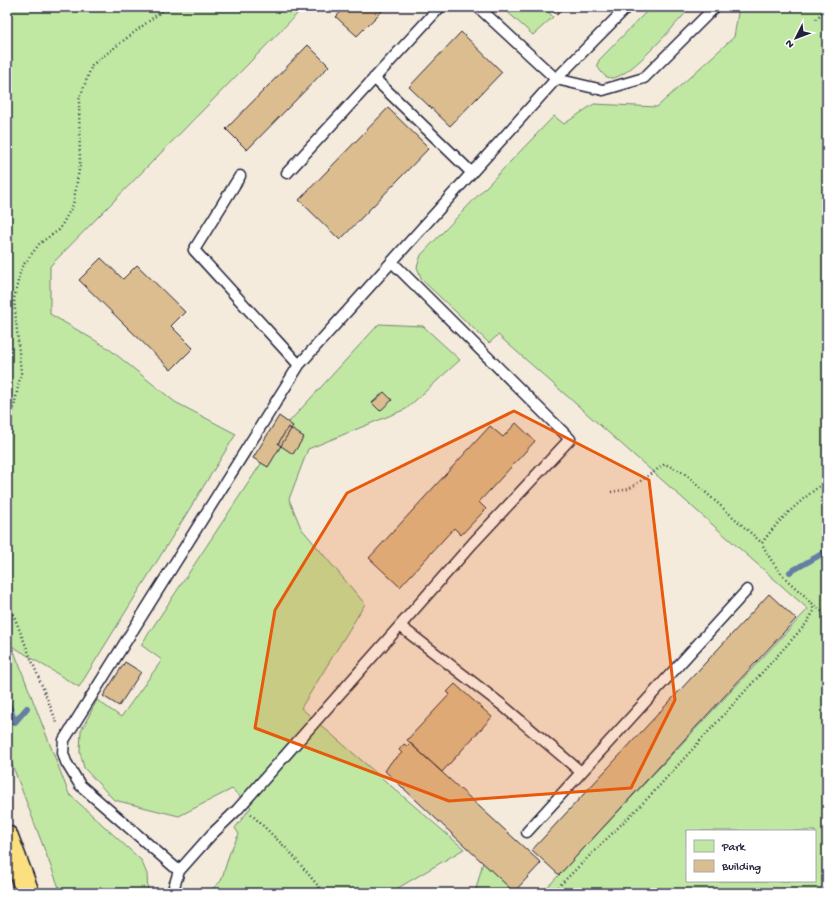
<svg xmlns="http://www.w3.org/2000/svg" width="834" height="900" font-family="'Gochi Hand',sans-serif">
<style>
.green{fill:#c1e8a3;stroke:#72856f;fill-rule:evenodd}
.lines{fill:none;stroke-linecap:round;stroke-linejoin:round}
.stream{stroke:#637fa3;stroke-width:6}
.building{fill:#dcbd8f;stroke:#22223b}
.lane-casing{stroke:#22223b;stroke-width:13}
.highway-casing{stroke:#22223b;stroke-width:25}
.path{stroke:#22223b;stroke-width:2.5;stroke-dasharray:1 3;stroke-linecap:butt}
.lane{stroke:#fff;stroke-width:10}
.highway{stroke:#fce080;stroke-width:22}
.marked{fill:#e8590c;fill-opacity:0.2;stroke:#e8590c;stroke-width:3;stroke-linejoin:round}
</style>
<rect width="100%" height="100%" fill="#f4ebdd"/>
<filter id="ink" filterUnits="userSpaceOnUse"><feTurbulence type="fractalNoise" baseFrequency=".025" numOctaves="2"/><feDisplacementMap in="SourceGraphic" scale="8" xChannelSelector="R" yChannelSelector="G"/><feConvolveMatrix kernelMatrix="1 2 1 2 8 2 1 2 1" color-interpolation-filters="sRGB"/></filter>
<g filter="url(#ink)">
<path class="green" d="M7,7h297l-254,259v48l58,34 67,54 61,32 -157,253 -67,-41 57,148 72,66 6,14 1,19h-87l-54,-142z
M502,7h42l9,10 -20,18z
M651,7h40c-14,15 -61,71 -79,71 -8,0 -12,-7 -15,-13l2,-5z
M739,7h88v886h-285l266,-284 -310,-274 -9,8 -67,-63 -5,-13 4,-12 133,-139 10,8 30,-20 63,3 77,-70zM687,831h128v50h-128z
M379,324l44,2 37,34 -54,49 -98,40 -19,50 12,29 64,76 -64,104 163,141 -66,39 -4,5h-186l13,-12 9,-29 9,-18 -4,-6 16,-21 -19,-18 -53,27 -65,-16 -30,-32 -4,-16 1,-21 16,-31 24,17 41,-57 -21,-15 147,-222z
M483,862l33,31h-41z"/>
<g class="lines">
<path class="stream" d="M790,572l37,-21
M7,701l8,21 12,-14"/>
</g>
<path class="building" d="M345,7h41l-29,29 -21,-19z
M549,7h15l-7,8z
M461,32l41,40 -52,54 -41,-39z
M308,45l21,21 -82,84 -21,-21z
M388,108l41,40 -89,92 -41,-40z
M101,258l22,21 14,-14 48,47 -14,14 22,22 -22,22 -92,-90z
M384,392l8,8 -12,11 -8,-8z
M279,416l14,10 -25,41 -15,-9z
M516,423l19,18 -56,61 7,7 -25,26 -7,-7 -54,59 -31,-29 121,-132 13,11z
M288,427l16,10 -11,17 -15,-10z
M769,594l27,25 -237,256 -27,-25z
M125,662l16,10 -22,34 -16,-10z
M455,684l37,33 -50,55 -35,-32 43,-46 -3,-2z
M410,743l131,120 -27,29 -129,-121 6,-9 11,-9 -3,-3 5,-6 3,2z"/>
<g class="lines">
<g class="lane-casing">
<path id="lane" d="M478,7l78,72 47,11 41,-12 71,-71
M374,78l98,95
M287,173l153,-166
M240,176l-46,74 105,115
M400,626l102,79 79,67
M527,832l220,-242
M179,871l-99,-86 -14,-23 -3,-9 1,-13 235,-375 257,-286 71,-72
M172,893l7,-22 32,-36 26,-25 236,-267 97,-104 -178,-177"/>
</g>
<g class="highway-casing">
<path id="highway" d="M7,837l21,56"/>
</g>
<path class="path" d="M816,19l11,-11
M7,440l14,-67 -7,-74 7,-31 19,-25 19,-13 14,-25 7,-41 -1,-64 13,-35 75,-58
M611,492l18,-3 36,-25 19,9 78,70
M7,599l50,124
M812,603l15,13
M251,814l39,38 34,41
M552,893l99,-98 155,-171 8,-13c-3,-13 -16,-20 -26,-30 -11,-12 -20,-24 -26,-38 18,-26 41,-44 65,-63"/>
<use href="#lane" class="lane"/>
<use href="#highway" class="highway"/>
</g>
</g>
<path class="marked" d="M514,411l135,69 26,220 -44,88 -182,13 -194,-73 20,-118 72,-117z"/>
<rect width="834" height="900" fill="none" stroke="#fff" stroke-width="24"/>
<rect x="12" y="12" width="810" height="876" fill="none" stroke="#22223b" stroke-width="1.5" filter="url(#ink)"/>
<rect x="686" y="830" width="130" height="52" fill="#ffffff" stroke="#a7a7b1"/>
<rect x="694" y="840" width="20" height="12" fill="#c1e8a3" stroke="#a7a7b1"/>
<text x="722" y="850" font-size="12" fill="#22223b">Park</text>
<rect x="694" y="860" width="20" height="12" fill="#dcbd8f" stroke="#a7a7b1"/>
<text x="722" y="870" font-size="12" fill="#22223b">Building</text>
<g transform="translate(796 38) rotate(228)" stroke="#ffffff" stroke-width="3" paint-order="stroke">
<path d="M0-3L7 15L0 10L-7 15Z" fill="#22223b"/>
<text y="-6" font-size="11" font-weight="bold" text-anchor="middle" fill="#22223b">N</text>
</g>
</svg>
